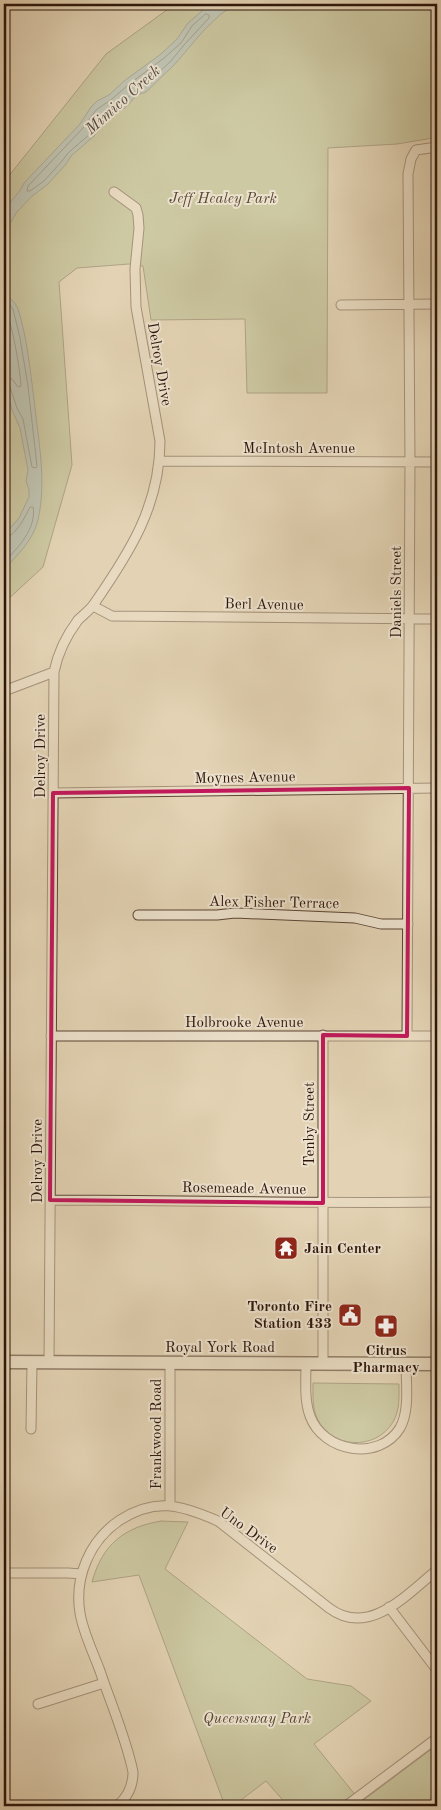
<svg xmlns="http://www.w3.org/2000/svg" width="441" height="1810" font-family="'Old Standard TT',serif">
<style>
.green{fill:#b1bd8f;stroke:#6f694d}
.water{fill:#97b6b5;stroke:#6d7671}
.lines{fill:none;stroke-linecap:round;stroke-linejoin:round}
.shore{stroke:#626660;stroke-width:1}
.street-casing{stroke:#5a4435;stroke-width:11}
.secondary-casing{stroke:#2d150b;stroke-width:15}
.street{stroke:#ede2ce;stroke-width:9}
.secondary{stroke:#ede2ce;stroke-width:12}
.marked{fill:none;stroke:#c2185b;stroke-width:4;stroke-linejoin:round}
.labels{text-anchor:middle;stroke-width:4;stroke-linejoin:round;paint-order:stroke}
.park-label{font-size:15px;font-style:italic;fill:#554733;stroke:#ede2ce}
.street-label{font-size:15px;fill:#2d150b;stroke:#ede2ce}
.poi-label{font-size:15px;font-weight:bold;fill:#2d150b;stroke:#ede2ce;text-anchor:start}
.water-label{font-size:16px;font-style:italic;fill:#524d46;stroke:#ede2ce}
</style>
<rect width="100%" height="100%" fill="#e3d3b4"/>
<filter id="stains"><feTurbulence type="fractalNoise" baseFrequency=".004" numOctaves="4"/><feColorMatrix values="0 0 0 0 .2 0 0 0 0 .09 0 0 0 0 .02 0 0 0 .5 -.17"/></filter>
<radialGradient id="worn" r=".72"><stop offset=".6" stop-color="#630" stop-opacity="0"/><stop offset="1" stop-color="#630" stop-opacity=".3"/></radialGradient>
<path class="green" d="M175,4h262v82l-4,52 -36,6 -69,4 -1,245h-80l-2,-74 -94,1 -8,-54 -14,-2 -52,4 -18,14 13,183 -29,102 -39,36v-421l102,-128z
M313,1383l86,1c0,13 1,26 -6,38 -17,29 -62,27 -76,-4 -5,-11 -4,-23 -4,-35z
M161,1521l27,1 -23,47 142,110 44,7 20,15 -57,43 47,58 76,-57v61h-149l-22,-25 -33,25h-8l-86,-231 -47,7c10,-37 32,-55 69,-61z"/>
<path class="water" d="M210,4h26l-15,10 -17,16 -29,34 -29,28 -9,3 -12,13 -12,5 -19,23 -23,20 -5,8 -18,20 -17,13 -15,16 -5,9 -7,7v-19l17,-21 3,-6 56,-59 11,-17 6,-6 12,-6 15,-14 37,-27 16,-15 11,-16z
M4,291c4,6 11,10 14,18 9,28 12,60 16,90 4,41 13,80 4,121 -5,20 -20,35 -34,49v-34l15,-17 10,-21v-7l-3,-9 2,-11 -8,-42 -8,-18 -8,-30z"/>
<g class="lines">
<path class="shore" d="M206,14l3,1v3l-25,27 -13,16 -28,26 -9,5 -12,11 -12,6 -19,24 -23,20 -6,8 -18,20 -14,10h-3l1,-5 55,-58 13,-18 16,-11 16,-14 36,-27 17,-15 11,-17z
M4,299l9,10 7,29 8,48 9,80 -1,2 -4,-1 -9,-48 -6,-11 -7,-21 -6,-3
M4,307c8,13 16,62 17,79l-3,1 -6,-8 -8,-2
M4,538c12,-2 21,-21 26,-31h3c4,21 -15,41 -29,55"/>
<g class="street-casing">
<path id="street" d="M341,305l96,-1
M160,461l277,1
M93,606l19,10 325,3
M4,691l50,-19
M53,793l384,-5
M138,915h79l18,-2 120,5 26,6h27
M323,1035v328
M51,1036h386
M407,1036l3,-574 -2,-288 3,-15 5,-9 21,-3
M50,1200c129,0 258,4 387,2
M49,1363l5,-691c4,-20 12,-36 24,-52 5,-5 12,-10 16,-16 36,-52 66,-99 66,-163l-24,-134 -1,-38 4,-41 -1,-13 -2,-7 -22,-16
M170,1363v142
M306,1363c0,17 -2,37 4,53 13,36 69,46 90,12 10,-18 6,-45 6,-64
M31,1429l1,-66
M4,1573h64l14,1
M389,1607l48,63
M38,1704l66,-21
M117,1806c11,-9 16,-20 16,-34 -7,-34 -22,-68 -33,-101 -7,-19 -17,-39 -20,-58 -6,-36 10,-73 40,-93 36,-23 61,-15 98,1l111,87c40,30 78,-14 108,-38
M346,1806l91,-68"/>
</g>
<g class="secondary-casing">
<path id="secondary" d="M4,1362l433,2"/>
</g>
<use href="#street" class="street"/>
<use href="#secondary" class="secondary"/>
</g>
<path d="M0 0H441V1810H0ZM409,788l-2,248 -84,-1v168l-273,-3 3,-407z" fill="#e3d3b4" fill-opacity=".55" fill-rule="evenodd"/>
<path class="marked" d="M409,788l-2,248 -84,-1v168l-273,-3 3,-407z"/>
<defs>
<g id="temple-square" transform="scale(1.25)"><rect x="-9" y="-9" width="18" height="18" rx="4" fill="#8f2418" stroke="#ede2ce"/><path d="M0-6L5-2H3V0L6.5 2.5H4V6H1.5V3h-3V6H-4V2.5H-6.5L-3 0V-2H-5Z" fill="#fff"/></g>
<g id="civic-square" transform="scale(1.25)"><rect x="-9" y="-9" width="18" height="18" rx="4" fill="#8f2418" stroke="#ede2ce"/><path d="M-.6-6.5H3V-4.5H.6V-3L4-1V1h2V6H-6V1h2V-1L-.6-3ZM-1.2 2.5V6h2.4V2.5Z" fill="#fff"/></g>
<g id="pharmacy-square" transform="scale(1.25)"><rect x="-9" y="-9" width="18" height="18" rx="4" fill="#8f2418" stroke="#ede2ce"/><path d="M-2-6h4v4h4v4h-4v4h-4v-4h-4v-4h4Z" fill="#fff"/></g>
</defs>
<g fill-rule="evenodd">
<use href="#temple-square" x="286" y="1248"/>
<use href="#civic-square" x="350" y="1315"/>
<use href="#pharmacy-square" x="386" y="1326"/>
</g>
<g class="labels">
<g class="park-label">
<text x="223" y="203">Jeff Healey Park</text>
<text x="257" y="1723">Queensway Park</text>
</g>
<g class="street-label">
<text transform="translate(160 364) rotate(80)" y="5">Delroy Drive</text>
<text x="299" y="453">McIntosh Avenue</text>
<text transform="translate(396 592) rotate(-90)" y="5">Daniels Street</text>
<text transform="translate(264 604) rotate(1)" y="5">Berl Avenue</text>
<text transform="translate(40 756) rotate(-90)" y="5">Delroy Drive</text>
<text transform="translate(245 777) rotate(-1)" y="5">Moynes Avenue</text>
<text transform="translate(274 902) rotate(1)" y="5">Alex Fisher Terrace</text>
<text x="244" y="1027">Holbrooke Avenue</text>
<text transform="translate(309 1124) rotate(-90)" y="5">Tenby Street</text>
<text transform="translate(37 1161) rotate(-90)" y="5">Delroy Drive</text>
<text transform="translate(244 1188) rotate(1)" y="5">Rosemeade Avenue</text>
<text x="220" y="1352">Royal York Road</text>
<text transform="translate(156 1434) rotate(-90)" y="5">Frankwood Road</text>
<text transform="translate(249 1530) rotate(36)" y="5">Uno Drive</text>
</g>
<g class="poi-label">
<text x="304" y="1253">Jain Center</text>
<text x="332" y="1311" text-anchor="end">Toronto Fire<tspan x="332" dy="17">Station 433</tspan></text>
<text x="386" y="1355" text-anchor="middle">Citrus<tspan x="386" dy="17">Pharmacy</tspan></text>
</g>
<g class="water-label">
<text transform="translate(122 99) rotate(-42)" y="6">Mimico Creek</text>
</g>
</g>
<rect width="441" height="1810" fill="none" stroke="#e3d3b4" stroke-width="20"/>
<rect x="5" y="5" width="431" height="1800" fill="none" stroke="#2d150b" stroke-width="2.5"/>
<rect x="10" y="10" width="421" height="1790" fill="none" stroke="#2d150b"/>
<rect width="100%" height="100%" filter="url(#stains)"/>
<rect width="100%" height="100%" fill="url(#worn)"/>
</svg>
